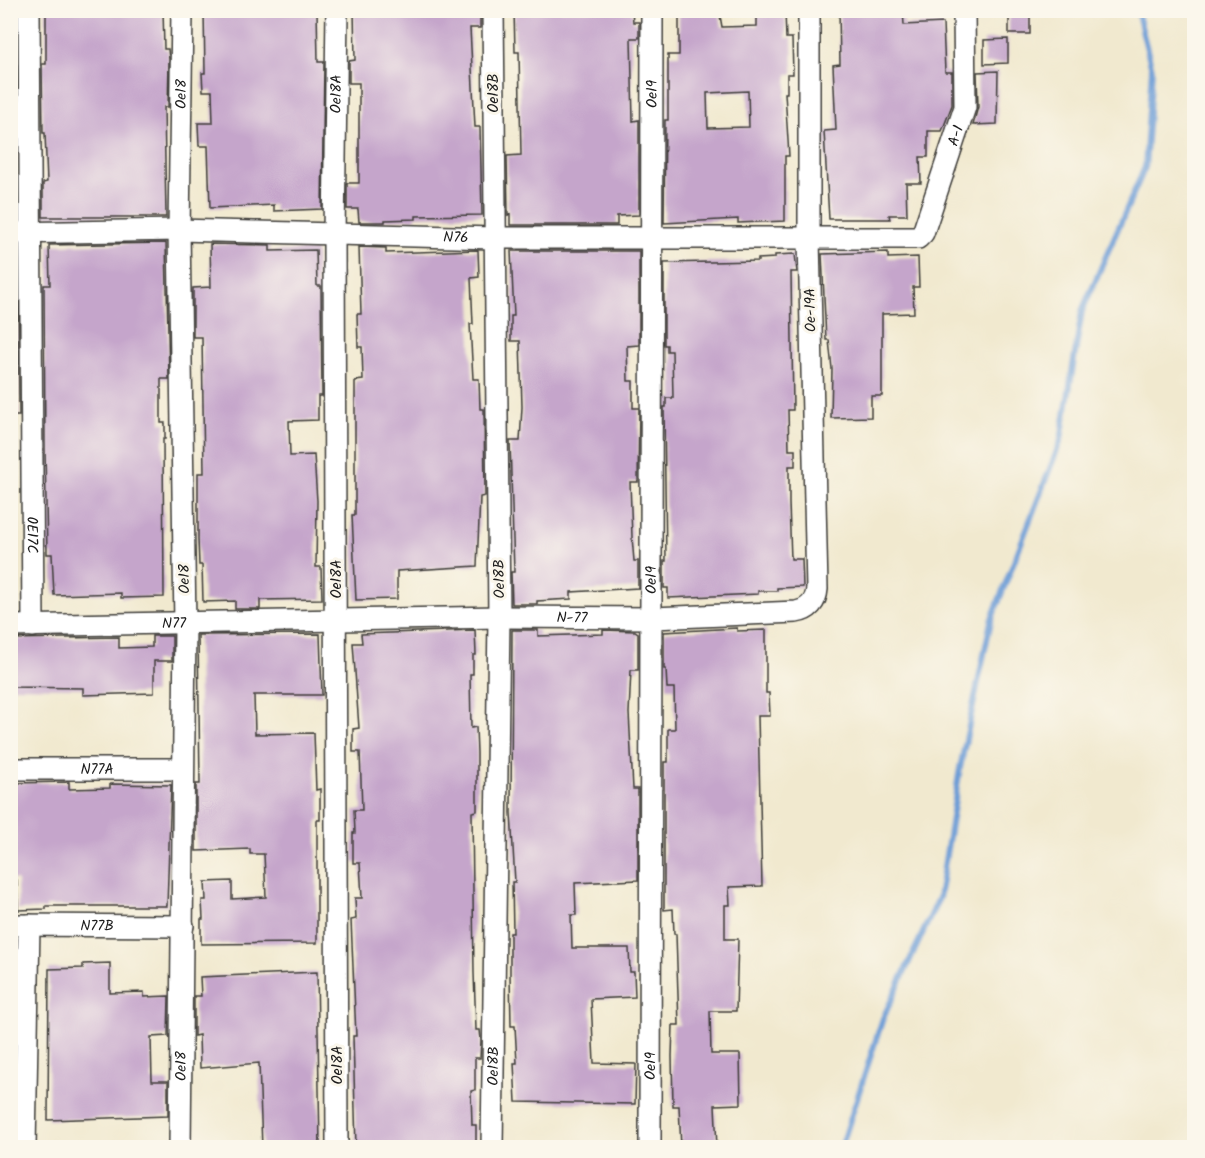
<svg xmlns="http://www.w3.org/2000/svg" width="1205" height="1158" font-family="Kalam,sans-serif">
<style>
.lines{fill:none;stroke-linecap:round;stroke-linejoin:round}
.stream{stroke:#6d9dd6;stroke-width:6}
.building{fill:#c5a5cb;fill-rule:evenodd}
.street-casing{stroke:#3c3b37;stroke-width:24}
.street{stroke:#fff;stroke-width:21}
.labels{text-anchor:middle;stroke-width:6;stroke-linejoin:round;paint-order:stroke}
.street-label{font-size:15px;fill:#1c1c1c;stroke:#fbf7ec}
</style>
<rect width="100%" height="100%" fill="#fbf7ec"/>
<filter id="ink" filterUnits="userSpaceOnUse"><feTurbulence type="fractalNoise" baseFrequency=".0167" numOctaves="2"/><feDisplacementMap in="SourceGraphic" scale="12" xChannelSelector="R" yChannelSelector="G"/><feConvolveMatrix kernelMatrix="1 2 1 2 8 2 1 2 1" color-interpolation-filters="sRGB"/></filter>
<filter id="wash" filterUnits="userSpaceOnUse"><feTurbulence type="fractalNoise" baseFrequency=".008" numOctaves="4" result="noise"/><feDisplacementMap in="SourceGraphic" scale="24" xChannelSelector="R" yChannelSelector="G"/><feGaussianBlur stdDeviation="1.35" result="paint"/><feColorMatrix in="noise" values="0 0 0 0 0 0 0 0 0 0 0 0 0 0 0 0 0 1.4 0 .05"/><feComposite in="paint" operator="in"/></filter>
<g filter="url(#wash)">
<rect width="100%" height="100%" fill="#f1e9cf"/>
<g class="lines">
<path class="stream" d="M841,1148l42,-130 56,-120 21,-130 31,-147 70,-181 21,-129 63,-144 7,-98 -15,-59"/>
</g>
<g id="blocks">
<path class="building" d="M46,10h117l1,39h4l1,11 -1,47h-4l2,110h-123v-34l4,-1 -2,-49h-2l-1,-69h4z
M204,10h113l1,52h6l-2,147 -48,2v-6l-64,3 -2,-62h-9l-1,-23h15l-1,-32h-9l-1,-18h3z
M354,10h126v18h-10l5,99h5l2,88 -66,1v3l-31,1v2h-26l-1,-13h-11v-26h12v-100h-10v-22l6,-1z
M514,10h118l1,12h6v16h-8l2,83 6,-1v95l-22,1v9h-107v-11l-2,1 -1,-59 14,-1 -2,-103h-4z
M679,10h40l3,17 35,-1v-15h28l1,27h6l1,36h-6v19h-2l4,63h-4v65l-47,2v-4l-74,4 1,-103h3v-65h11zM748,91l1,36 -41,1 -1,-35z
M839,10h64l1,15 39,-2 2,49h7v33l-10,26h-14v26h-8l1,26h-15l1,32h-18l1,4h-61l-5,-88 12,-1 -3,-65 7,-1z
M1009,10h21v24h-21z
M1008,39v24l-24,1v-24z
M10,65h7v69h-7z
M998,71l-1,53 -24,1 5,-18 -1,-35z
M10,184h7l1,34 -8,1z
M166,243l3,136h-8v44h4v16h-2l1,158 -43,1v-5l-67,2 -2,-41h-5l-2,-104 -1,-165h6l-1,-40z
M210,244l60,1v6l46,-1 1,36h4l1,110h-4v24l-29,1 1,35 24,-1 3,46 -1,66h5l1,32 -62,1v9h-25v-8l-32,1 -1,-37h-3l-1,-26v-66h6l-2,-136h-9v-49l18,-1z
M359,247l27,1v5l92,-3 1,27 -8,1 2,46h-3l3,55h6l1,30h4l1,87 -5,1 -3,69 -80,5v28l-41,1 -4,-85h3v-134l8,-1 -1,-33h-4l-1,-33h4z
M511,251h128v94l-12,1 1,35h5v27h6l-1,74h-8l2,55 2,24h4v27l-67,4v7l-34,2v3h-25l-1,-32h3l-4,-131h10l2,-34 -2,-66h-9v-25h3z
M888,252v6l30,-1 1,30h-6l1,26 -32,1v82h-11v21l-40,1 1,-49 -3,-29h-3l-4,-86z
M795,254l2,18h-6l2,138h-5l1,40h6v16h-6v37l2,56h11l1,28 -26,1v3h-19v3l-90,4v-10h-4v-27h2l-2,-154h2v-9h7l-1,-47h-5v-6h-3v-82l94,-2v-2l17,-1v-3z
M10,286h8l1,130h-9z
M737,628v3l29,-1v63h3l1,23h-12l4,170 -33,1 1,18h-5v34h13l-2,72h-26l1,43h29l1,50 -26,1 2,43h-36l-2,-42h-6l-1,-50 1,-31h6l-3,-91h-2l-1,-25 -9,1v-148h4v-33h7l-1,-41h-7l-1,-19h-2v-37z
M475,630l1,25h-3v19h-3l1,54 5,-1 1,26v58l-5,1 2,161 2,57h4l1,10 -1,18h-5v32l-4,1 1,34h4v23h-120l-3,-112h3l-5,-116 5,-1 -1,-21h7l-2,-35h-7v-30h2l-1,-23h8l-2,-58h-7v-23l6,-1 -6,-85h9l-1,-9z
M512,630h26v6l65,-2v-4l32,1 3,2v37h-7l-2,43 4,76h5v91l-63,3 1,32h-5l1,33h57l1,24h4l1,25 -44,2 3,64 42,1 -1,40 -119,-2 -2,-39h3l-2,-37h-4l-1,-52v-41h3l-1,-51h3l-4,-69z
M320,634l2,61h-68l1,39 59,-1 2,57 4,-1v31h-3v123l-116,1v-25h2l-1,-19h4l-1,-18 27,-1v18l34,-2 -2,-43h-14v-5l-54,2v-67h4l-2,-149z
M152,636h20v25h-18v32l-71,2v-7l-73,-1v-48l109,-2v11l33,-1z
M69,782v7l41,-1v-4l61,1 -4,121h-121v3l-28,1 -1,-30h-7v-97z
M110,963v30l34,-1v5l25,-1 -1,40 -17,1 1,44h16v35l-120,4 1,-151 34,-1v-4z
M317,972l3,176h-58l-3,-85 -59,5 -1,-33 -5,1v-40h7l-1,-19z"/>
</g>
</g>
<g filter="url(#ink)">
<use href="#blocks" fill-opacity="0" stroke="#3c3b37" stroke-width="1.5"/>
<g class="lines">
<g class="street-casing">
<g id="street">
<path id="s1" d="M29,10l4,616"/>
<path id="s2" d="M10,233l169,-3 315,8h424l5,-5 42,-126 -1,-97"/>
<path id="s3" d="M10,626l489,-9 154,1 143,-6c13,-2 20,-10 21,-23l-8,-350v-229"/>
<path id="s4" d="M10,769h173"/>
<path id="s5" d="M10,925l173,1"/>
<path d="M25,1148l4,-223"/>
<path id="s6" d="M180,1148l5,-524 -6,-394 3,-220"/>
<path id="s7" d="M337,1148l-3,-914 3,-224"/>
<path id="s8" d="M492,1148l7,-531 -6,-607"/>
<path id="s9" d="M650,1148l2,-1138"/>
</g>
</g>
<use href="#street" class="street"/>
</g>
</g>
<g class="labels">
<g class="street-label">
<text dy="5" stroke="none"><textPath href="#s6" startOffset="1054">Oe18</textPath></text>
<text dy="5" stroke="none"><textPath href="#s7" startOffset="1054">Oe18A</textPath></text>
<text transform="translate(493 93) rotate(-90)" y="5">Oe18B</text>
<text dy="5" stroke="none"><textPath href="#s9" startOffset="1054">Oe19</textPath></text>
<text dy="5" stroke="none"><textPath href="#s2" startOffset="1018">A-1</textPath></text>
<text dy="5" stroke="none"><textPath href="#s2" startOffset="446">N76</textPath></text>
<text transform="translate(810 310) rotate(-91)" y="5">Oe-19A</text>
<text dy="5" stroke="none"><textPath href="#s1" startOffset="525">0E17C</textPath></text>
<text transform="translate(184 579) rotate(-91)" y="5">Oe18</text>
<text transform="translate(336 579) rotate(-90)" y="5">Oe18A</text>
<text transform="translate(499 579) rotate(-91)" y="5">Oe18B</text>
<text dy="5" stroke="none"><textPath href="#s9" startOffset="568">Oe19</textPath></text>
<text dy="5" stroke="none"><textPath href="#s3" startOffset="562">N-77</textPath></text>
<text dy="5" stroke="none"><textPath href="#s3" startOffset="164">N77</textPath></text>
<text dy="5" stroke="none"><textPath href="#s4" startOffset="87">N77A</textPath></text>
<text dy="5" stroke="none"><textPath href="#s5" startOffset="87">N77B</textPath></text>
<text dy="5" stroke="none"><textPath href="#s6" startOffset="82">Oe18</textPath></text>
<text transform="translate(337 1065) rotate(-90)" y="5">Oe18A</text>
<text dy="5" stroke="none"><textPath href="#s8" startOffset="82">Oe18B</textPath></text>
<text dy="5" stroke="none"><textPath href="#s9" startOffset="82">Oe19</textPath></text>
</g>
</g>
<rect width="1205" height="1158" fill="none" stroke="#fbf7ec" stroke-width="36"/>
</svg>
